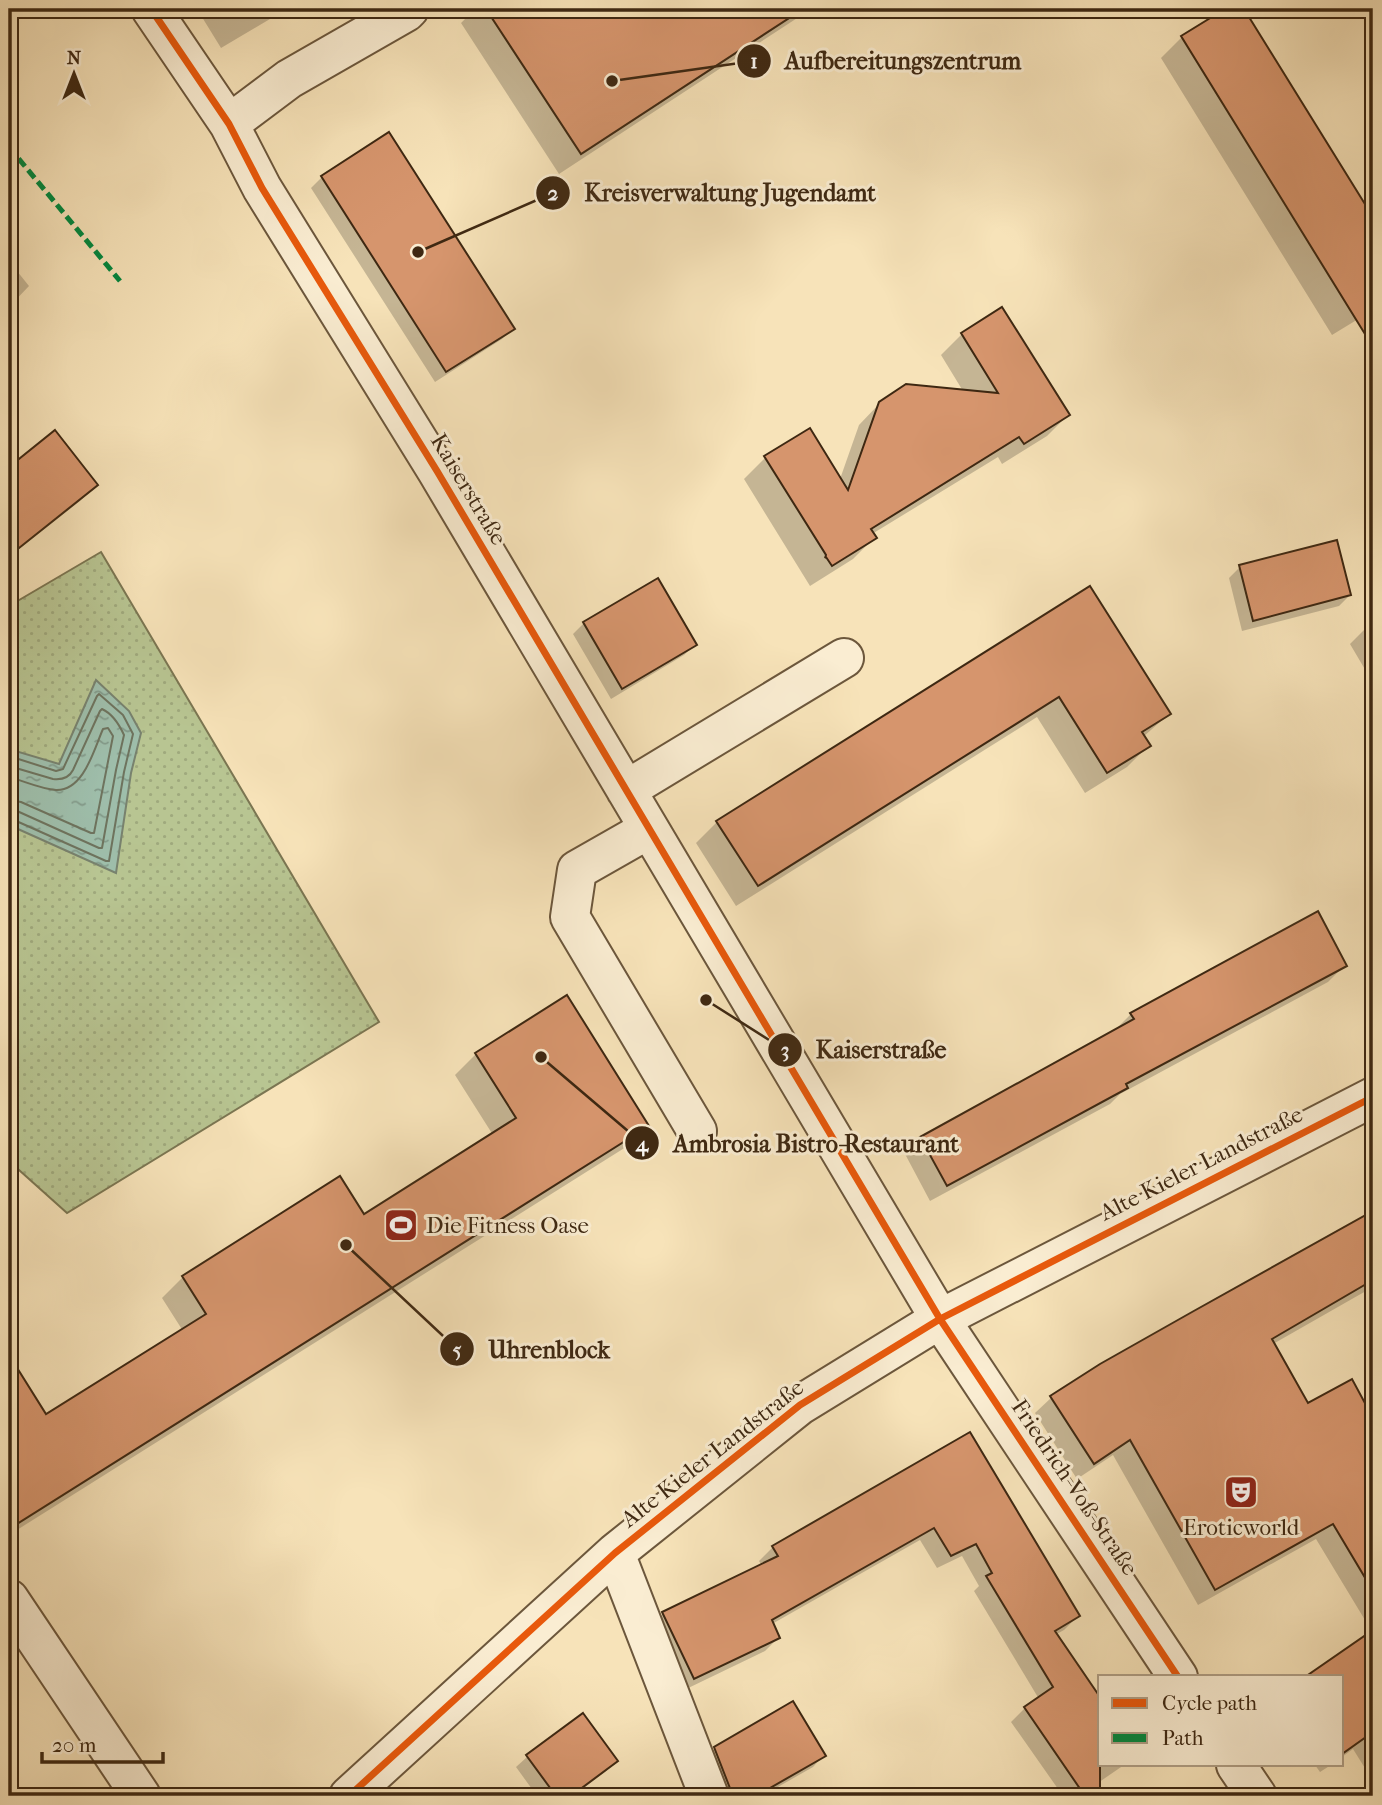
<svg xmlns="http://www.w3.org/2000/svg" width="1382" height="1805" font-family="'IM FELL French Canon',serif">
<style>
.grass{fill:url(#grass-dots);stroke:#7b7652;stroke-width:2}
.water{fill:url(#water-ripples);stroke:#78826e;stroke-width:2}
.shadow{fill:#0003}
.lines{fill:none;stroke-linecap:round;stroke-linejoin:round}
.shore{stroke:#6e735e;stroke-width:2}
.building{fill:#d6956d;stroke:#3e2812;stroke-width:2}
.minor-casing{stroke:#6c573c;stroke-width:42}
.minor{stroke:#faedd2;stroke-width:38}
.quiet{stroke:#00873e;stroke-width:5;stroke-dasharray:10 5;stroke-linecap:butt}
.cycleway-casing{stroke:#faedd2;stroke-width:11}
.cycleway{stroke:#e8590c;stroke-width:7}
.labels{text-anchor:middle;stroke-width:6;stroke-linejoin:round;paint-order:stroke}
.street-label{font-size:23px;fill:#3e2812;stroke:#faedd2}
.poi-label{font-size:23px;fill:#3e2812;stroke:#faedd2;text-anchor:start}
.leader{fill:none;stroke:#3e2812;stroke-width:2.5}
.callout-dot{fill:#3e2812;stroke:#faedd2;stroke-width:2.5}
.mark-label{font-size:21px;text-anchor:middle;font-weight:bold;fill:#fff}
.callout-label{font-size:24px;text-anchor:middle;font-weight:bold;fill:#3e2812;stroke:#faedd2;stroke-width:6;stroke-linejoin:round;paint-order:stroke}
</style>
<defs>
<pattern id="grass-dots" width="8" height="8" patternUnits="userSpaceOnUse" patternTransform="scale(1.75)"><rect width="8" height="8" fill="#b8c592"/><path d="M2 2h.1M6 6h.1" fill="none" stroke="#9fa97d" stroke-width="1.8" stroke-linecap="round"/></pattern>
<pattern id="water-ripples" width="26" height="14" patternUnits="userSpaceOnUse" patternTransform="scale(1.75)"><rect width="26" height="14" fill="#9ebeab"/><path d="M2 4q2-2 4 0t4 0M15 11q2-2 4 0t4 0" fill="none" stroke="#829a8a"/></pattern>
</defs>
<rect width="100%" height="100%" fill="#f7e3b9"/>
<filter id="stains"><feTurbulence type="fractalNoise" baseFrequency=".00286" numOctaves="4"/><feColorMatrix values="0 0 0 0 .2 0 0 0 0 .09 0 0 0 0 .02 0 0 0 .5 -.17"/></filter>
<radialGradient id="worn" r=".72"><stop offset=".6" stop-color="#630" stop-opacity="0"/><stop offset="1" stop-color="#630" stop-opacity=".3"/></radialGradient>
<path class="grass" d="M101,552l278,470 -312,191 -58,-52v-555z"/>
<path class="water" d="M96,680l33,31 12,22 -10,40 -15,100 -107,-48v-76l50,15z"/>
<path class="shadow" d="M197,9h84l-11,10 -49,29z
M475,9h336l-252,165 -98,-151z
M1228,9h14l131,212v89l-41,25 -171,-277 21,-21z
M322,177l191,152 -11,10 -67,43 -124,-194z
M9,261l20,25 -20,21z
M1002,309l66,106 -21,21 -45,28 -4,-7 -126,77 2,4 -21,21 -43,27 -66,-107 21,-21 45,-27 30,48 19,-54 21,-22 83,-12 -22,-36 21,-21z
M55,433l41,51 -16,17 -71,56v-88z
M1240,567l110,28 -11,11 -97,25 -13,-53z
M657,580l38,65 -11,10 -73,44 -38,-65 11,-11z
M1090,588l79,126 -26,23 5,9 -21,21 -42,26 -48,-76 -301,189 -40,-63 21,-21z
M1373,624v59l-23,-39 16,-16z
M1345,965l-17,17 -208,112 -10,10 -180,97 -25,-47 16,-16 194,-108 16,-16z
M476,1054l171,72 -21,21 -617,388v-176l37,58 137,-86 -21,-33 21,-21 180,-61 130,-81 -38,-60z
M1373,1213v74l-100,57 34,61 57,-1 9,-5v230l-2,1 -55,-91 -118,66 -85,-150 -36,24 -42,-66 17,-16 141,-84z
M969,1434l109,182 -14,14 -9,5 45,65v65h24l-45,31h-16l-52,-74 14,-14 14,-9 -65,-108 5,-5 -17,-30 -25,12 -17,-28 -148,84 6,14 -13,13 -85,41 -31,-65 14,-13 99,-48 -3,-5 14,-14z
M1343,1653l30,44v84l-20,-32 -11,8v-80h-34z
M582,1715l34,46 -11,11 -32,24h-36l-21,-29 11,-10z
M715,1749l108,7 -10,11 -51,29h-44l-14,-36z
M1315,1765h16l-11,7z"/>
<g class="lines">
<path class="shore" d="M9,756l47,15 7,-2 34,-73 2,-2 24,21 10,19 -9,38 -15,89h-3l-92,-41 -5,-1
M9,766l44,13c9,1 16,-1 20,-9l27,-59 2,-2c11,5 17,15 22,26l-8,35 -14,78h-3l-82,-37 -8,-1
M9,777c15,4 32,12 47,13 28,1 38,-41 47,-61l5,-1 5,8 -19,97h-3l-70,-31 -12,-2"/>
</g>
<path class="building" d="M486,9h317l-222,145z
M1225,9h19l129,208v130l-192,-311z
M389,132l126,197 -69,43 -125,-196z
M1002,307l68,108 -46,29 -5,-7 -148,92 6,9 -45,28 -6,-9 -1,1 1,-3 -62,-99 46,-28 38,62 31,-88 27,-18 92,9 -37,-60z
M55,430l43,55 -89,71v-89z
M1337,540l14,55 -98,26 -14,-56z
M658,578l39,67 -75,44 -39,-67z
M1090,586l81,128 -29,18 9,14 -44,27 -48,-76 -301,189 -42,-65z
M1318,911l29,55 -221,118 2,4 -181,98 -27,-49 214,-118 -4,-6z
M567,995l82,131 -640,403v-174l37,59 160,-100 -24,-38 158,-100 24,38 152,-96 -41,-65z
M1373,1211v69l-101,59 36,64 44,-24 21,39v173l-40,-67 -118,66 -85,-150 -36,24 -44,-68 50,-32 92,-52z
M970,1432l110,184 -25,15 45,66v99h-15l-61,-89 29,-20 -67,-111 6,-3 -16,-29 -25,12 -17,-28 -162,92 8,18 -86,41 -32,-67 116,-56 -6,-10z
M1373,1630v102l-31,22v-77h-37z
M793,1701l33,55 -70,40h-23l-19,-49z
M583,1713l35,48 -47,35h-15l-30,-41z"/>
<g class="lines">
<g class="minor-casing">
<path id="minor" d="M151,9l78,115 33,64 175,283 503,848 238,358
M229,124l60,-45 117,-67 3,-3
M626,790l218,-132
M649,829l-72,41 -7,47 127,214
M615,1553l94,243
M9,1599l132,197
M1236,1765l21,31
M349,1796l266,-243 185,-148 140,-86 433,-222"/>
</g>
<use href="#minor" class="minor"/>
<path class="quiet" d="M9,147l111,134"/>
<g class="cycleway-casing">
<path id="cycleway" d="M151,9l78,115 33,64 175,283 503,848 238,358
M349,1796l266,-243 185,-148 140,-86 433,-222"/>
</g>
<use href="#cycleway" class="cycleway"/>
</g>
<defs>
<g id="stadium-square" transform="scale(1.75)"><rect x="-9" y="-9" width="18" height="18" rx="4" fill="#8f2418" stroke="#faedd2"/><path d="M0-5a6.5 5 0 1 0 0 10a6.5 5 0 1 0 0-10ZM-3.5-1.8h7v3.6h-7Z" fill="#fff"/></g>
<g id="theatre-square" transform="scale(1.75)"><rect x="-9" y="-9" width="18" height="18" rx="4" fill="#8f2418" stroke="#faedd2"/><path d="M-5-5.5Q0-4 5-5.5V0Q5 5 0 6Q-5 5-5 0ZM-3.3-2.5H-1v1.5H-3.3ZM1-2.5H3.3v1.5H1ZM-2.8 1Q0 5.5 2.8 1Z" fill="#fff"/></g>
</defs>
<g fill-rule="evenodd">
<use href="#stadium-square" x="401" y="1225"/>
<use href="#theatre-square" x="1241" y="1492"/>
</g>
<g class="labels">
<g class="street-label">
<text transform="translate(469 489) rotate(59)" y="8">Kaiserstraße</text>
<text transform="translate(1201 1163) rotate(-27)" y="8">Alte Kieler Landstraße</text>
<text transform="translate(712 1453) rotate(-38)" y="8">Alte Kieler Landstraße</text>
<text transform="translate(1075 1487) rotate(56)" y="8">Friedrich-Voß-Straße</text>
</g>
<g class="poi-label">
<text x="426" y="1233">Die Fitness Oase</text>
<text x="1241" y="1535" text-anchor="middle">Eroticworld</text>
</g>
</g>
<path class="leader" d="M612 81L754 61M418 252L553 193M706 1000L785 1050M541 1057L642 1143M346 1245L457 1349"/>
<g class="callout-dot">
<circle cx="612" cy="81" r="7"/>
<circle cx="418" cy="252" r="7"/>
<circle cx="706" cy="1000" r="7"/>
<circle cx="541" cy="1057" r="7"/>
<circle cx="346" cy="1245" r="7"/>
<circle cx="754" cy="61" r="18"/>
<circle cx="553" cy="193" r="18"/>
<circle cx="785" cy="1050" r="18"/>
<circle cx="642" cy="1143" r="18"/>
<circle cx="457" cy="1349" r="18"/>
</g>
<g class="mark-label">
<text x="754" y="68">1</text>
<text x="553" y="200">2</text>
<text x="785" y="1057">3</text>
<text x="642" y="1151">4</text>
<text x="457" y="1357">5</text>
</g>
<g class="callout-label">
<text x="903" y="69">Aufbereitungszentrum</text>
<text x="730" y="201">Kreisverwaltung Jugendamt</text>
<text x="881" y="1058">Kaiserstraße</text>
<text x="816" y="1152">Ambrosia Bistro-Restaurant</text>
<text x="549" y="1358">Uhrenblock</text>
</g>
<rect width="1382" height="1805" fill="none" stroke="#f7e3b9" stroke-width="35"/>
<rect x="10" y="10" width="1361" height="1784" fill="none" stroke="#3e2812" stroke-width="3.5"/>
<rect x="18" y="18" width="1347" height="1770" fill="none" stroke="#3e2812" stroke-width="2"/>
<rect x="1098" y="1675" width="245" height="91" fill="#faedd2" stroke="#af9e85" stroke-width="2"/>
<rect x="1112" y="1698" width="35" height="10" fill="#e8590c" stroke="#af9e85" stroke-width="2"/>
<text x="1162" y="1710" font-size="21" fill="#3e2812">Cycle path</text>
<rect x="1112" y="1733" width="35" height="10" fill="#00873e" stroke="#af9e85" stroke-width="2"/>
<text x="1162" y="1745" font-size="21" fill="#3e2812">Path</text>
<g transform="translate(74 74)" stroke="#faedd2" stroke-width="5" paint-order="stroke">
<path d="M0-5L12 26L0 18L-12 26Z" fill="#3e2812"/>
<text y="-10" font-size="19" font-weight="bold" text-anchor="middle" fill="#3e2812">N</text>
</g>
<path d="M42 1752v10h121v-10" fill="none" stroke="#3e2812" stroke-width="3.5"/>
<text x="52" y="1752" font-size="21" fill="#3e2812" stroke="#faedd2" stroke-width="5" paint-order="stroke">20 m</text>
<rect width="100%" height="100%" filter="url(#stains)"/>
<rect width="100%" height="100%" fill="url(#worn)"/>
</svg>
